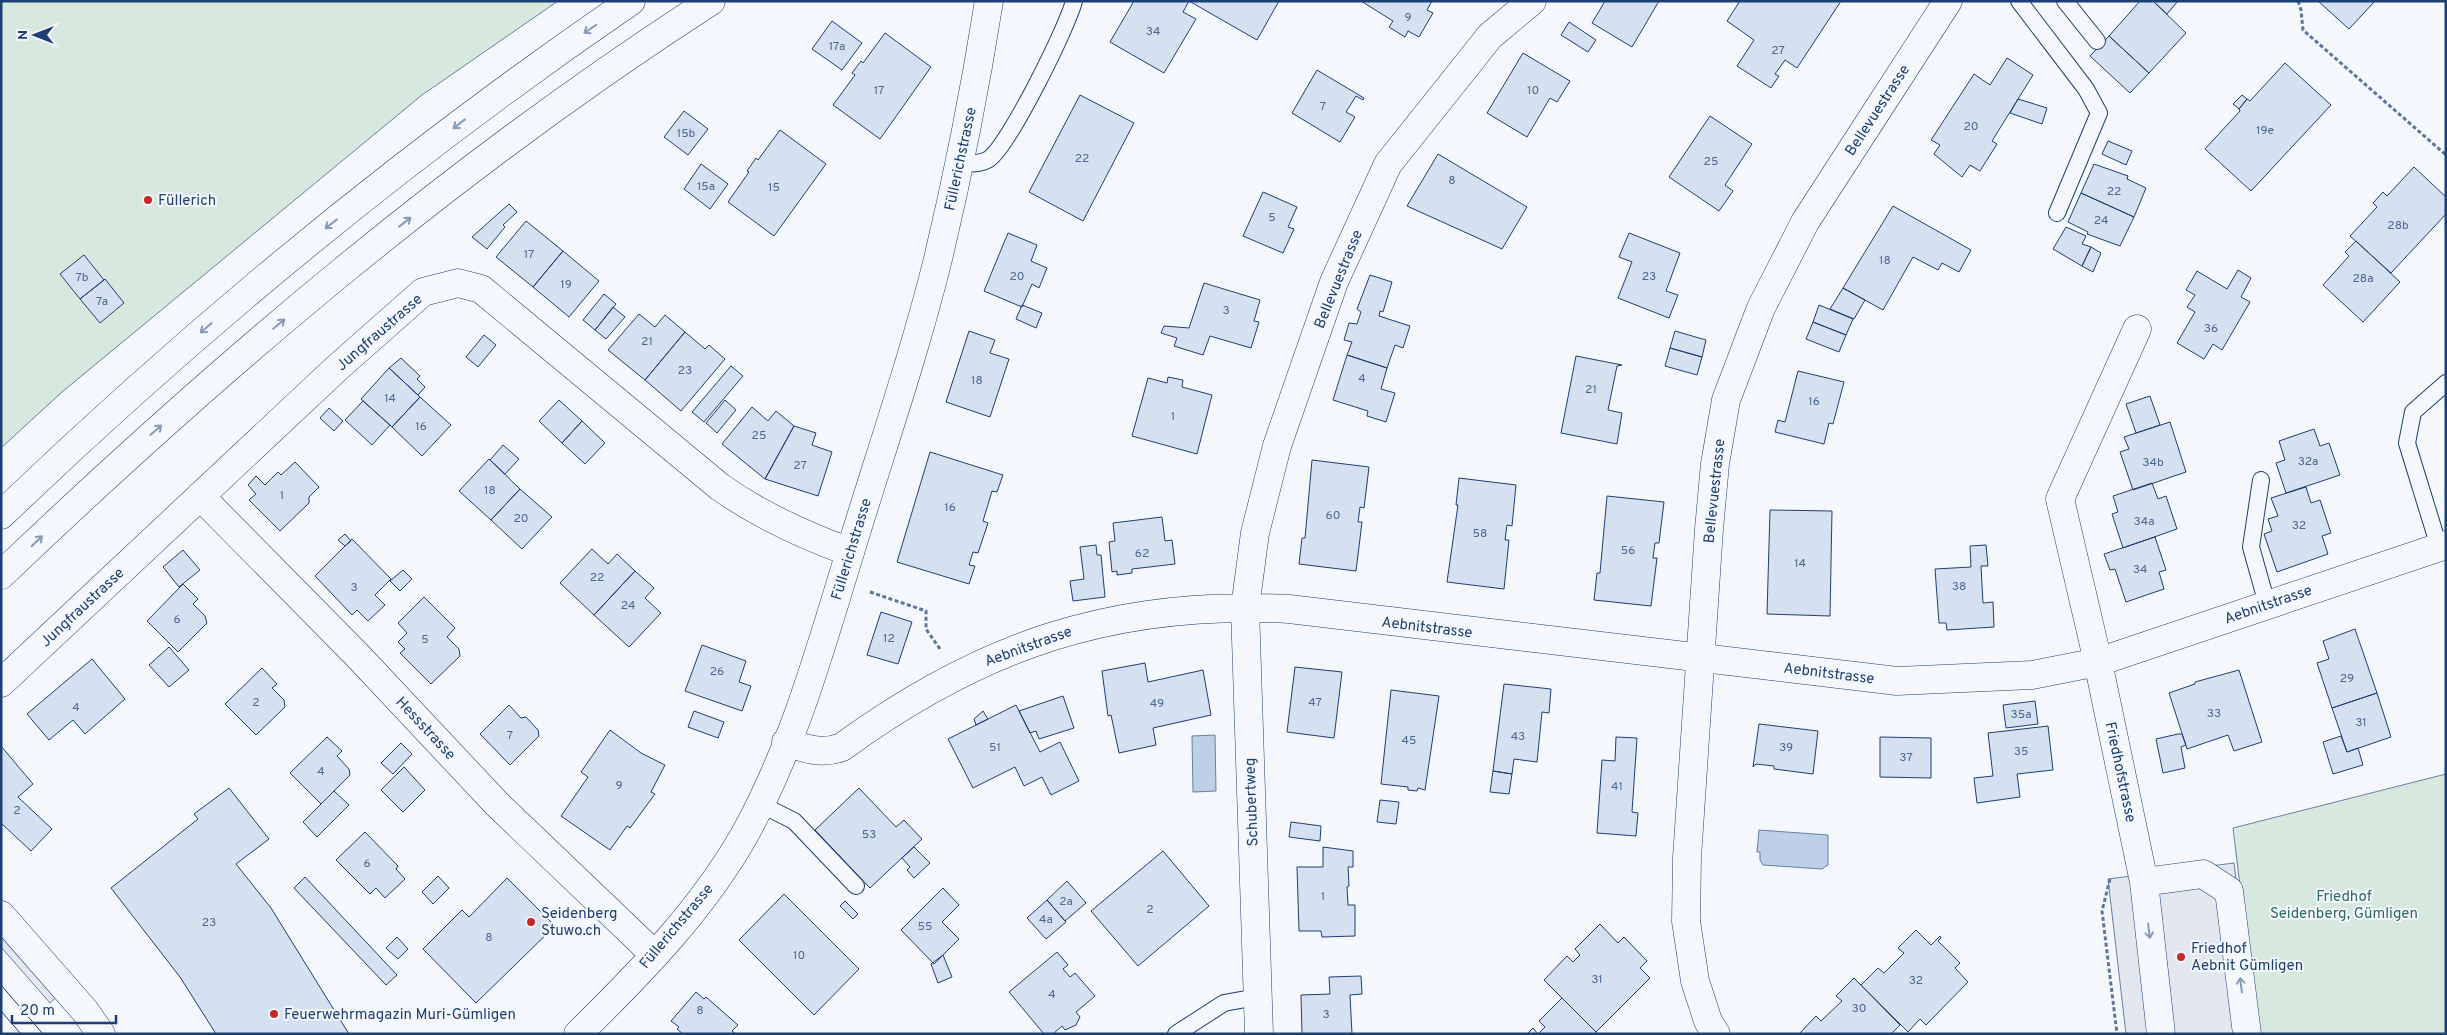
<svg xmlns="http://www.w3.org/2000/svg" width="2447" height="1035" font-family="Overpass,sans-serif">
<style>
.green{fill:#d7e8df;stroke:#687fa3}
.parking{fill:#e3e8f0;stroke:#687fa3}
.water{fill:#bed0e5;stroke:#687fa3}
.building{fill:#d5e0f0;stroke:#1d3f73}
.lines{fill:none;stroke-linecap:round;stroke-linejoin:round}
.lane-casing{stroke:#1d3f73;stroke-width:18}
.street-casing{stroke:#1d3f73;stroke-width:29}
.secondary-casing{stroke:#1d3f73;stroke-width:29}
.highway-casing{stroke:#1d3f73;stroke-width:29}
.path{stroke:#5e769c;stroke-width:3;stroke-dasharray:4 2.5;stroke-linecap:butt}
.lane{stroke:#f4f7fb;stroke-width:16}
.street{stroke:#f4f7fb;stroke-width:28}
.secondary{stroke:#f4f7fb;stroke-width:28}
.highway{stroke:#f4f7fb;stroke-width:28}
.tram{stroke:#1d3f73;stroke-width:1}
.oneway{stroke:#889bb7}
.poi-dot{fill:#c62828;stroke:#f4f7fb;stroke-width:2}
.labels{text-anchor:middle;stroke-width:4;stroke-linejoin:round;paint-order:stroke}
.number-label{font-size:12px;fill:#4b6792}
.street-label{font-size:15px;fill:#1d3f73;stroke:#f4f7fb}
.poi-label{font-size:15px;fill:#1d3f73;stroke:#f4f7fb;text-anchor:start}
.park-label{font-size:15px;fill:#2c6c60;stroke:#f4f7fb}
</style>
<rect width="100%" height="100%" fill="#f4f7fb"/>
<path class="green" d="M1,1h557l-136,94 -360,297 -61,56z
M2446,774v260h-188l-25,-206z"/>
<path class="parking" d="M2234,863l21,171h-129l-18,-155z
M1,931l59,63 -10,9 -49,-56z"/>
<path class="water" d="M1215,735l1,56 -23,1 -1,-56z
M1759,830l69,5v30l-6,4 -59,-4 -3,-5v-8h-3z"/>
<path class="building" d="M1134,1h55l-6,11 13,7 -32,54 -54,-31z
M1189,1h90l-22,39z
M1361,1h71l-5,9 6,3 -14,24 -11,-6 -3,6 -16,-10 4,-6z
M1605,1h54l-27,46 -40,-24z
M1740,1h101l-44,67 -12,-8 -10,14 4,2 -8,12 -34,-22 17,-26 -27,-19z
M2140,1h13l33,32 -37,40 -40,-37z
M2153,1h25l-11,13z
M2318,1h57l-26,28z
M832,21l30,22 -20,27 -30,-21z
M1569,22l27,18 -8,12 -27,-17z
M885,33l46,34 -51,72 -47,-34 22,-30 -3,-2 9,-12 2,2z
M2109,36l40,37 -19,20 -40,-37z
M1523,53l47,28 -13,21 -7,-4 -23,39 -40,-24z
M2007,58l26,17 -41,66 5,3 -17,27 -10,-6 -8,12 -28,-23 6,-9 -9,-5 43,-66 16,11z
M2285,63l46,42 -80,86 -46,-42 35,-38 -1,-2 8,-10 3,2z
M1317,70l47,28 -1,2 -7,-4 -10,16 9,5 -15,25 -48,-29z
M1080,95l54,28 -51,98 -54,-29z
M2242,95l5,4 -8,10 -6,-5z
M2018,99l29,9 -5,16 -32,-11z
M684,111l24,18 -20,26 -24,-18z
M1710,116l42,28 -27,41 8,6 -14,20 -50,-34z
M780,130l46,34 -52,72 -46,-34 21,-30 -2,-1 9,-13 2,2z
M2108,141l24,10 -6,14 -24,-11z
M1438,154l89,53 -25,42 -95,-43z
M701,164l27,20 -18,25 -26,-20z
M2094,164l34,12 -1,3 19,9 -12,29 -53,-24z
M2414,167l32,30v17l-55,59 -41,-37 27,-29 -4,-4 10,-11 4,4z
M1263,192l34,15 -9,20 6,2 -11,24 -40,-17z
M2081,193l53,24 -14,29 -33,-12 1,-2 -20,-10z
M509,204l8,8 -14,13 2,2 -18,22 -15,-12z
M1893,206l78,44 -12,22 -17,-9 -4,7 -25,-13 -30,53 -40,-22z
M526,221l37,30 -30,36 -37,-30z
M2066,227l20,9 -4,8 9,3 -9,19 -29,-17z
M1008,233l29,12 -6,16 16,7 -8,20 -7,-4 -10,23 -38,-16z
M1629,233l51,20 -14,38 12,4 -9,23 -51,-20 14,-36 -13,-5z
M2356,241l44,41 -37,40 -40,-37 26,-29 -4,-4z
M2091,247l10,6 -8,19 -11,-6z
M563,251l36,30 -30,36 -36,-30z
M84,255l20,25 -24,19 -20,-25z
M2238,270l13,8 -10,19 9,5 -28,48 -9,-6 -9,15 -27,-16 18,-31 -8,-5 8,-12 -9,-5 11,-19 30,18z
M1370,275l22,7 -9,30 -3,-1 -1,5 31,10 -7,22 -8,-3 -8,23 -40,-13 5,-13 -8,-2 5,-17 8,1 4,-12 -4,-3z
M105,279l19,24 -24,20 -20,-24z
M1204,283l56,17 -6,21 5,1 -8,26 -41,-12 -7,19 -29,-9 3,-8 -16,-5 3,-7 25,2z
M1843,288l22,12 -11,19 -24,-10z
M604,294l12,10 -21,26 -12,-10z
M1022,305l20,8 -6,15 -20,-9z
M1819,305l34,14 -7,16 -33,-13z
M613,307l12,10 -19,22 -11,-9z
M639,314l16,13 10,-12 20,17 -40,48 -37,-30z
M1813,322l33,13 -7,17 -33,-13z
M969,331l26,9 -5,13 19,6 -19,58 -44,-15z
M1675,331l31,9 -4,17 -32,-9z
M685,332l20,17 4,-4 16,14 -44,52 -36,-31z
M484,335l12,10 -18,22 -12,-10z
M1670,348l32,9 -5,18 -32,-9z
M1347,355l40,13 -6,21 14,4 -9,29 -19,-6 1,-5 -35,-11z
M1576,356l46,9 -5,1 -9,44 14,3 -5,31 -56,-11z
M401,358l19,18 -3,3 8,8 -7,8 -29,-27z
M731,366l12,10 -39,46 -12,-10z
M389,368l31,29 -28,30 -31,-28z
M1798,371l46,11 -11,42 -4,-1 -5,21 -49,-12 3,-12 7,2z
M1168,377l15,3 -1,7 30,8 -15,59 -65,-18 16,-58 19,5z
M2150,396l10,29 -24,8 -10,-29z
M420,397l31,28 -29,31 -30,-29z
M559,400l23,21 -20,22 -23,-22z
M725,400l11,10 -19,23 -11,-10z
M363,401l27,24 -18,20 -27,-25z
M752,407l16,14 8,-10 18,15 -29,53 -43,-35z
M329,408l14,13 -9,10 -14,-13z
M582,421l23,22 -20,21 -23,-21z
M2170,422l16,50 -53,18 -13,-38 9,-3 -5,-12z
M794,426l22,7 -4,12 20,7 -14,44 -53,-17z
M2314,429l6,17 9,-3 11,32 -54,18 -10,-30 9,-3 -6,-19z
M503,445l16,14 -14,15 -15,-14z
M930,452l73,23 -6,17 -5,-1 -9,30 5,2 -10,30 -5,-1 -4,13 6,1 -6,18 -72,-22z
M489,459l31,30 -29,31 -32,-29z
M1312,460l57,7 -5,41 -4,-1 -2,15h4l-6,49 -57,-7 3,-26h3z
M295,462l24,25 -10,10v6l-29,28 -31,-31 7,-6 -8,-9 8,-9 9,9 13,-13 3,3z
M1459,478l57,7 -4,41 -5,-1 -2,15h4l-5,49 -57,-7 11,-77h-2z
M2152,483l6,16 8,-3 11,33 -54,19 -11,-34 6,-2 -5,-16z
M2306,487l5,16 9,-3 11,33 -9,3 6,18 -51,18 -13,-38 8,-3 -4,-12 10,-3 -7,-18z
M520,489l32,28 -30,32 -31,-29z
M1607,496l57,6 -5,41h-4l-2,15h4l-6,48 -57,-6 3,-27h3z
M1770,510l62,1 -2,105 -63,-2z
M1162,517l3,24 7,-1 3,24 -43,5v4l-15,2v-4l-5,1 -3,-30 6,-1 -2,-18z
M345,534l6,7 -6,5 -7,-6z
M2155,537l11,33 -7,2 5,17 -38,13 -11,-33 -5,1 -6,-16z
M352,539l39,40 -16,16 10,10 -17,16 -11,-11 -5,5 -37,-39z
M1096,545l1,10h4l4,42 -32,4 -3,-20 14,-2 -4,-32z
M1986,545l2,21h-7l2,37 10,-1 1,25 -47,3 -1,-7h-7l-4,-54 36,-2 -1,-21z
M592,549l16,15 9,-10 18,17 -41,44 -34,-32z
M183,550l17,20 -21,17 -16,-20z
M403,570l9,9 -12,12 -10,-10z
M635,571l19,17 -9,10 16,15 -32,34 -35,-32z
M183,584l15,15 -5,5 12,12 2,7 -29,29 -31,-31z
M424,597l31,31 -8,9 12,12 1,7 -29,28 -31,-31 5,-4 -7,-7 9,-9 -9,-10z
M881,612l31,10 -14,42 -31,-9z
M2355,629l22,64 -45,15 -15,-45 12,-4 -6,-18z
M702,645l44,16 -7,21 12,4 -9,25 -57,-20z
M169,647l20,23 -20,17 -20,-22z
M92,659l33,40 -40,35 -12,-14 -24,20 -22,-26z
M1145,663l3,19 55,-12 8,45 -58,13 3,17 -37,8 -8,-38 -3,1 -6,-45z
M1295,667l47,5 -8,66 -47,-6z
M262,668l15,16 -5,4 12,12 1,7 -29,28 -31,-31z
M2239,670l23,72 -28,9 -6,-16 -41,14 -18,-56 26,-9v-2z
M1504,684l47,5 -2,24 -7,-1 -5,50 -23,-3 -2,15 -19,-3z
M1391,690l48,6 -14,94 -7,-2 -1,3 -9,-1v-3l-27,-3z
M2377,693l14,44 -44,15 -15,-44z
M1063,696l11,32 -35,11 -3,-8 -6,2 -11,-22z
M2035,701l3,23 -32,4 -3,-23z
M509,705l12,13 5,-1 12,13 1,6 -29,29 -30,-31z
M1016,705l24,47 20,-10 19,39 -28,14 -9,-18 -18,9 -9,-19 -42,21 -25,-49z
M694,711l30,11 -6,16 -30,-11z
M983,711l5,8 -12,6 -2,-6z
M1759,724l59,7 -5,43 -39,-5v-3l-18,-2 -3,3z
M2048,726l5,44 -36,4 3,23 -43,6 -3,-25 19,-2 -5,-43z
M610,730l31,23 24,12 -14,27 4,2 -25,34 -3,-2 -17,24 -49,-34 27,-39 -7,-5z
M2178,734h4l4,11 -5,2 4,21 -22,5 -7,-34z
M2341,736l6,16 11,-4 5,17 -30,9 -10,-32z
M327,737l15,14 -5,5 12,13 1,6 -29,29 -31,-31z
M1616,737l21,1 -5,74 6,1 -2,23 -39,-3 5,-73 13,1z
M1880,737l51,1v40l-51,-1z
M401,743l11,11 -19,20 -12,-11z
M1,746l32,38 -15,13 34,32 -21,22 -30,-28z
M404,767l21,23 -22,22 -22,-22z
M1493,771l19,3 -3,20 -19,-2z
M229,788l40,51 -33,25 35,44 78,126h-133l-36,-57 -69,-89 87,-69 -4,-5z
M859,788l37,39 8,-7 18,19 -52,49 -55,-58z
M334,791l15,14 -32,32 -14,-15z
M1380,800l19,2 -3,22 -19,-2z
M1291,822l30,4 -1,15 -31,-4z
M365,832l33,34 -2,3 9,10 -20,19 -9,-10 -6,6 -34,-34z
M914,847l16,16 -16,15 -7,-8 3,-3 -8,-9z
M1323,847l30,4v16h-5l1,19 -2,1 1,18h7v31l-33,1 -1,-6h-22l-2,-64h26z
M1163,851l46,55 -71,60 -47,-55z
M438,876l11,12 -16,16 -11,-12z
M305,877l92,98 -11,10 -92,-97z
M507,878l48,48 -79,77 -53,-54 39,-39 7,7z
M1067,881l19,22 -21,18 -18,-21z
M943,888l16,17 -17,17 17,17 -25,25 -33,-34z
M784,894l75,75 -45,46 -75,-75z
M1047,900l19,22 -20,17 -19,-21z
M845,901l13,13 -5,5 -13,-13z
M1600,924l18,19 6,-6 23,24 -7,7 10,10 -54,54 -52,-52 23,-24 6,6 7,-7 -5,-6z
M1916,930l15,15 9,-9 1,2 -3,3 22,22 -5,5 13,14 -42,43 -6,-6 -12,13 -54,-54 7,7 17,-17 6,5 20,-20 -6,-5z
M397,937l11,12 -10,10 -12,-11z
M1057,952l11,13 -5,4 7,8 5,-4 20,23 -19,16 4,5 -4,8 -11,5 -3,-4 -9,8h-9l-35,-42z
M943,955l9,22 -14,6 -7,-19z
M1361,976l1,18 -12,1 2,39h-50l-1,-39 29,-1 -1,-17z
M1854,978l46,47 -9,9h-92l17,-18 5,5 21,-20 -6,-5z
M696,992l8,7 2,-2 32,28 -6,6 4,3h-53l-6,-5 2,-2 -8,-6z
M1562,998l36,36h-60l7,-7 -6,-6z
M1533,1028l5,6h-11z"/>
<g class="lines">
<g class="lane-casing">
<path id="lane" d="M2019,1l67,88 13,24 -42,100
M2065,1l32,40
M960,164c10,-1 20,1 29,-5 20,-14 78,-131 85,-158
M2261,480l-10,67 16,57
M2439,547l-32,-104 6,-31 33,-29
M760,804l34,17 62,65
M1176,1034l48,-31 33,-6"/>
</g>
<g class="street-casing">
<path id="street" d="M2137,329l-77,170 38,163 46,220 17,152
M200,496l158,160 139,148 158,151
M1,683l336,-315 86,-76 35,-9 23,6 239,198c41,29 83,48 130,65
M786,742c20,7 36,13 56,5 140,-102 272,-147 447,-138l608,72 135,-6 66,-13 348,-117
M2144,882l59,-8 26,17 18,143
M1259,1034l-14,-426 10,-75 22,-87 57,-164 54,-118 102,-128 42,-35
M1716,1034l-8,-13 -13,-40 -9,-60 1,-63 22,-329 6,-65 11,-64 35,-92 44,-86 143,-221"/>
</g>
<g class="secondary-casing">
<path id="secondary" d="M1,915l84,96 16,23
M578,1034c62,-61 124,-124 167,-200 51,-92 79,-198 110,-298 28,-91 59,-181 82,-273 21,-87 38,-174 52,-262"/>
</g>
<g class="highway-casing">
<path id="highway" d="M1,515c196,-188 406,-361 630,-514
M1,575c220,-210 454,-409 710,-574"/>
</g>
<path class="path" d="M2298,1l3,9 2,20 143,125
M870,592l56,19v18l14,20
M2110,879l-8,32 15,123"/>
<use href="#lane" class="lane"/>
<use href="#street" class="street"/>
<use href="#secondary" class="secondary"/>
<use href="#highway" class="highway"/>
<path class="tram" d="M1,985l42,49
M1,1011l20,23"/>
</g>
<defs><path id="oneway-shaft" d="M-6 0H5M1.5-3L5.5 0L1.5 3" fill="none" stroke-width="1.6" stroke-linecap="round" stroke-linejoin="round" transform="scale(1.25)"/></defs>
<g class="oneway">
<use href="#oneway-shaft" transform="translate(590 29) rotate(146)"/>
<use href="#oneway-shaft" transform="translate(459 124) rotate(142)"/>
<use href="#oneway-shaft" transform="translate(405 222) rotate(-38)"/>
<use href="#oneway-shaft" transform="translate(331 224) rotate(142)"/>
<use href="#oneway-shaft" transform="translate(279 324) rotate(-40)"/>
<use href="#oneway-shaft" transform="translate(206 328) rotate(139)"/>
<use href="#oneway-shaft" transform="translate(156 430) rotate(-41)"/>
<use href="#oneway-shaft" transform="translate(37 541) rotate(-44)"/>
<use href="#oneway-shaft" transform="translate(2149 931) rotate(83)"/>
<use href="#oneway-shaft" transform="translate(2241 985) rotate(-97)"/>
</g>
<g class="poi-dot">
<circle cx="148" cy="200" r="5"/>
<circle cx="531" cy="922" r="5"/>
<circle cx="2181" cy="957" r="5"/>
<circle cx="274" cy="1014" r="5"/>
</g>
<g class="labels">
<g class="number-label">
<text x="1408" y="21">9</text>
<text x="1153" y="35">34</text>
<text x="837" y="50">17a</text>
<text x="1778" y="54">27</text>
<text x="879" y="94">17</text>
<text x="1533" y="94">10</text>
<text x="1323" y="110">7</text>
<text x="1971" y="130">20</text>
<text x="2265" y="134">19e</text>
<text x="686" y="137">15b</text>
<text x="1082" y="162">22</text>
<text x="1711" y="165">25</text>
<text x="1452" y="184">8</text>
<text x="706" y="190">15a</text>
<text x="774" y="191">15</text>
<text x="2114" y="195">22</text>
<text x="1272" y="221">5</text>
<text x="2101" y="224">24</text>
<text x="2398" y="229">28b</text>
<text x="529" y="258">17</text>
<text x="1885" y="264">18</text>
<text x="1017" y="280">20</text>
<text x="1649" y="280">23</text>
<text x="82" y="281">7b</text>
<text x="2363" y="282">28a</text>
<text x="566" y="288">19</text>
<text x="102" y="305">7a</text>
<text x="1226" y="314">3</text>
<text x="2211" y="332">36</text>
<text x="647" y="345">21</text>
<text x="685" y="374">23</text>
<text x="1362" y="382">4</text>
<text x="977" y="384">18</text>
<text x="1591" y="393">21</text>
<text x="390" y="402">14</text>
<text x="1814" y="405">16</text>
<text x="1173" y="420">1</text>
<text x="421" y="430">16</text>
<text x="759" y="439">25</text>
<text x="2308" y="465">32a</text>
<text x="2153" y="466">34b</text>
<text x="800" y="469">27</text>
<text x="490" y="494">18</text>
<text x="282" y="499">1</text>
<text x="950" y="511">16</text>
<text x="1333" y="519">60</text>
<text x="521" y="522">20</text>
<text x="2144" y="525">34a</text>
<text x="2299" y="529">32</text>
<text x="1480" y="537">58</text>
<text x="1628" y="554">56</text>
<text x="1142" y="557">62</text>
<text x="1800" y="567">14</text>
<text x="2140" y="573">34</text>
<text x="597" y="581">22</text>
<text x="1959" y="590">38</text>
<text x="354" y="591">3</text>
<text x="628" y="609">24</text>
<text x="177" y="623">6</text>
<text x="889" y="642">12</text>
<text x="425" y="643">5</text>
<text x="717" y="675">26</text>
<text x="2347" y="682">29</text>
<text x="256" y="706">2</text>
<text x="1315" y="706">47</text>
<text x="1157" y="707">49</text>
<text x="76" y="711">4</text>
<text x="2214" y="717">33</text>
<text x="2021" y="718">35a</text>
<text x="2361" y="726">31</text>
<text x="510" y="739">7</text>
<text x="1518" y="740">43</text>
<text x="1409" y="744">45</text>
<text x="995" y="751">51</text>
<text x="1786" y="751">39</text>
<text x="2021" y="755">35</text>
<text x="1906" y="761">37</text>
<text x="321" y="775">4</text>
<text x="619" y="789">9</text>
<text x="1617" y="790">41</text>
<text x="17" y="814">2</text>
<text x="869" y="838">53</text>
<text x="367" y="867">6</text>
<text x="1323" y="900">1</text>
<text x="1066" y="905">2a</text>
<text x="1150" y="913">2</text>
<text x="1046" y="923">4a</text>
<text x="209" y="926">23</text>
<text x="925" y="930">55</text>
<text x="489" y="941">8</text>
<text x="799" y="959">10</text>
<text x="1597" y="983">31</text>
<text x="1916" y="984">32</text>
<text x="1052" y="998">4</text>
<text x="1859" y="1012">30</text>
<text x="700" y="1014">8</text>
<text x="1326" y="1018">3</text>
</g>
<g class="street-label">
<text transform="translate(1877 110) rotate(-57)" y="5">Bellevuestrasse</text>
<text transform="translate(960 159) rotate(-78)" y="5">Füllerichstrasse</text>
<text transform="translate(1338 279) rotate(-68)" y="5">Bellevuestrasse</text>
<text transform="translate(379 332) rotate(-41)" y="5">Jungfraustrasse</text>
<text transform="translate(1714 491) rotate(-84)" y="5">Bellevuestrasse</text>
<text transform="translate(851 549) rotate(-73)" y="5">Füllerichstrasse</text>
<text transform="translate(2268 604) rotate(-19)" y="5">Aebnitstrasse</text>
<text transform="translate(82 607) rotate(-43)" y="5">Jungfraustrasse</text>
<text transform="translate(1427 627) rotate(7)" y="5">Aebnitstrasse</text>
<text transform="translate(1028 646) rotate(-20)" y="5">Aebnitstrasse</text>
<text transform="translate(1829 673) rotate(7)" y="5">Aebnitstrasse</text>
<text transform="translate(426 728) rotate(47)" y="5">Hessstrasse</text>
<text transform="translate(2121 772) rotate(78)" y="5">Friedhofstrasse</text>
<text transform="translate(1251 802) rotate(-92)" y="5">Schubertweg</text>
<text transform="translate(676 926) rotate(-50)" y="5">Füllerichstrasse</text>
</g>
<g class="poi-label">
<text x="158" y="205">Füllerich</text>
<text x="541" y="918">Seidenberg<tspan x="541" dy="17">Stuwo.ch</tspan></text>
<text x="2191" y="953">Friedhof<tspan x="2191" dy="17">Aebnit Gümligen</tspan></text>
<text x="284" y="1019">Feuerwehrmagazin Muri-Gümligen</text>
</g>
<g class="park-label">
<text x="2344" y="901">Friedhof<tspan x="2344" dy="17">Seidenberg, Gümligen</tspan></text>
</g>
</g>
<rect width="2447" height="1035" fill="none" stroke="#1d3f73" stroke-width="5"/>
<g transform="translate(35 35) rotate(270)" stroke="#f4f7fb" stroke-width="4" paint-order="stroke">
<path d="M0-4L9 19L0 12L-9 19Z" fill="#1d3f73"/>
<text y="-8" font-size="14" font-weight="bold" text-anchor="middle" fill="#1d3f73">N</text>
</g>
<path d="M12 1015v8h104v-8" fill="none" stroke="#1d3f73" stroke-width="2.5"/>
<text x="20" y="1015" font-size="15" fill="#1d3f73" stroke="#f4f7fb" stroke-width="4" paint-order="stroke">20 m</text>
</svg>
